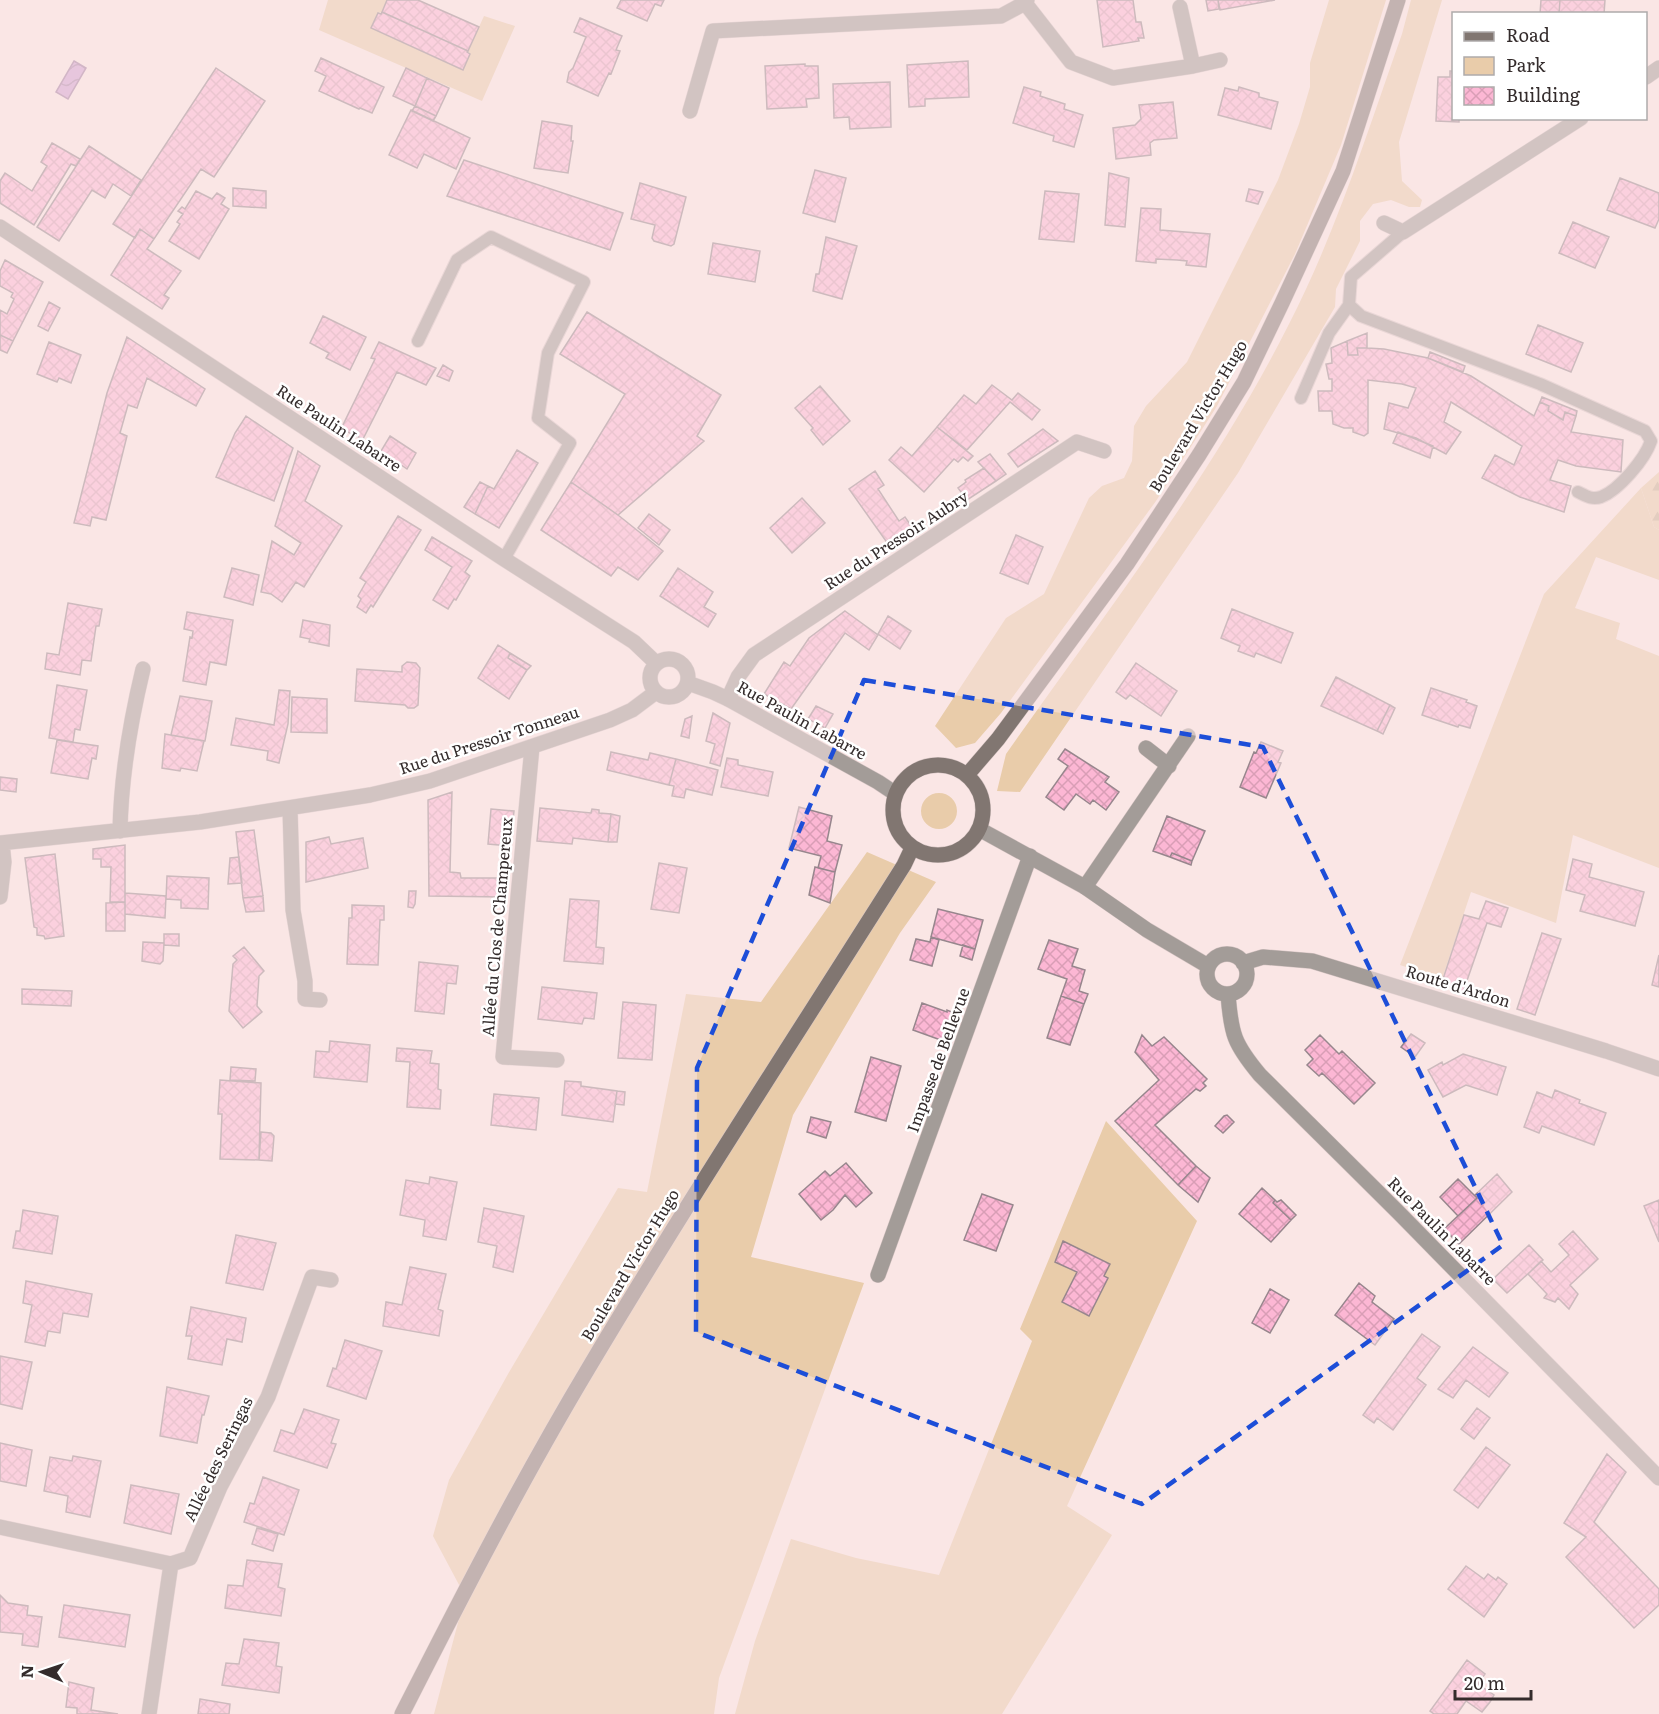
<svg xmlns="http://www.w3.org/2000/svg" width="1659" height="1714" font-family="Literata,serif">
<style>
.green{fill:#e9ccaa}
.forest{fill:url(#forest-firs)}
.water{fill:url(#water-waves);stroke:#a27da1;stroke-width:1.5}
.building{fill:url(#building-cross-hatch);stroke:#97868d;stroke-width:1.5}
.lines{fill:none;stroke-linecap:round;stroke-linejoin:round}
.service-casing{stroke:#d6c5c4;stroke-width:14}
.minor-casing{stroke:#d6c5c4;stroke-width:16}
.tertiary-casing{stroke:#d6c5c4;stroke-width:16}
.secondary-casing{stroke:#d6c5c4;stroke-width:16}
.service{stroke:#a39c98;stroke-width:12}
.minor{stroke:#a39c98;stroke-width:15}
.tertiary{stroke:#a39c98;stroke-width:15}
.secondary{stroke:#817671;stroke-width:15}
.marked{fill:none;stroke:#1d4ed8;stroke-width:4.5;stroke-dasharray:12 8;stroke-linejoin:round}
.labels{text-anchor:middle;stroke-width:5;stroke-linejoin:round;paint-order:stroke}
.street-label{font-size:16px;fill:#342c2c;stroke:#fff}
</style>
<defs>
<pattern id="forest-firs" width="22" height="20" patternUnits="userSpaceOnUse" patternTransform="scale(1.5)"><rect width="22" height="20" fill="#e9ccaa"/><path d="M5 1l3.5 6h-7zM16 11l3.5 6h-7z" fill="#c8af92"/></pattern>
<pattern id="water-waves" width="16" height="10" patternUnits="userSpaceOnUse" patternTransform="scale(1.5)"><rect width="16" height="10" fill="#d1a0d3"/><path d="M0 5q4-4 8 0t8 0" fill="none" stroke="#aa83ab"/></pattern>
<pattern id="building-cross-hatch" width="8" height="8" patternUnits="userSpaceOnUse" patternTransform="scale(1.5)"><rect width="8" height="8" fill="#fcb7d4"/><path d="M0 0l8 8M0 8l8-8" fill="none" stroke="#d99eb6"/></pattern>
</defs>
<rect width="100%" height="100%" fill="#fae6e5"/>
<path class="green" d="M328,0h59l-5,12 -4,1 -6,15 91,41 7,-15 -2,-3 16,-35 31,10 -33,75 -163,-71z
M1329,0h57l-45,145 -46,109 -78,152 -61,95 -155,212 -26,30 -19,5 -21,-22 71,-108 38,-24 45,-96 13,-12 22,-8 8,-17 2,-35 12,-20 41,-44 91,-182 21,-56 11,-37v-24z
M1411,0h31l-43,142 3,39 20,19 -2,7h-11l-18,-7 -18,4 -13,17v20l-24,48 -1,18 -97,166 -218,319 -23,-1 9,-37c97,-138 206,-277 282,-428 48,-93 79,-193 114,-292z
M1641,488l13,39 5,3v50l-63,-23 -21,51 45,15 -4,16 43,17v212l-86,-33 -17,88 -85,-31 -29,87 -42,-14 144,-371z
M921 811a18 18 0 1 1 36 0a18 18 0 1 1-36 0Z
M867,852l69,30 -36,51 -107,182 -42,142 113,26 -145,395 -5,36h-280l31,-118 -32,-60 16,-56 59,-106 110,-186 29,4 39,-198 75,8z
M1106,1121l91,100 -130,285 45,29 -110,179h-267l20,-73 36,-102 65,19 83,17 93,-234 -12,-12z"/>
<path class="forest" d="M1659,472v58l-5,-3 -13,-39z"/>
<path class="water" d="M74,61l12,7 -18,31 -12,-7z"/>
<path class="building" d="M387,0h31l61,27 -11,24 -86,-39z
M621,0h43l-3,6 -6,-2 -8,17 -30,-13z
M1097,0h36l3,22h5l3,16h-6l1,3 -36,6z
M1206,0h12l1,9 -11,2z
M1218,0h57l-55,10z
M1541,0h19l-1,14h-19z
M1560,0h45l-1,14h-45z
M382,12l86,39 -1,1 3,2 -7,16 -92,-42 7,-15 3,1z
M580,18l42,18 -6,14 4,1 -9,23 -2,-1 -11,23 -31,-14 2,-10 4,-4 13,-31 -12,-5z
M321,58l63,29 -12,26 -12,-5 -1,1 -40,-18 7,-15 -11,-5z
M968,61l1,36 -44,2v7l-16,1 -2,-42z
M805,64v2h13l1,32 -13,1 1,8 -40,2 -2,-43z
M216,68l49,33 -51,76 -13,-8 -47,70 -14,-10 -5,9 -22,-14z
M406,68l21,10 -12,28 -22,-10z
M1450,71h4v47h5v4l-23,-1 2,-44h12z
M427,78l22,10 -13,28 -21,-10z
M890,82l1,45 -41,2 -1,-12 -15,1 -1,-34z
M1024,87l17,5 -1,4 25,8 -1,5 19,6 -9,32 -21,-6 1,-5 -41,-13z
M1239,87l20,6v4l19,5 -7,27 -53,-14 7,-27 13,3z
M1173,102l4,36 -23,2 -4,3 1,12 -35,4 -3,-31 22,-3 6,-6 -2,-14z
M415,106l21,10 -3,5 -21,-10z
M411,110l59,28 -14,31 -32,-15 -7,14 -28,-13z
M542,121l30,5 -1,15h2l-5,32 -34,-5z
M52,143l28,16 -4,7 -5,-2 -37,61 -34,-22v-22l5,-8 27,18 15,-25 -6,-4z
M89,146l52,34 -10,16 -18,-12 -8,14 -13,-8 -33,51 -22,-14z
M464,160l159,53 -13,37 -163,-54z
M815,170l31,8 -11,44 -32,-9z
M1109,173l20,5 -4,49 -20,-2z
M1620,178l39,15v26l-4,9 -48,-18z
M640,183l46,14 -12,47 -3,2 -17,-5 -2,-3 3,-13 -24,-6z
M233,188l33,3v17l-33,-2z
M1249,189l14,3 -5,12 -12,-3z
M196,191l16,8 5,-6 8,5 -4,6 8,5 -30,50 -30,-18 11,-17 -3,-2 6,-8 -5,-3 4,-4 3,2z
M1045,191l34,3 -5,48 -35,-3z
M1141,208l20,1 -1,21 50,4 -4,33 -20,-2 1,-4 -10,-1 -21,-1v4l-20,-2z
M1573,222l36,15 -14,31 -36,-15z
M140,229l14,10 -7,10 34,22 -17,24 5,3 -7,11 -51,-34z
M826,237l31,9 -15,53 -29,-8 3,-17h3z
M713,243l47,8 -5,31 -47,-8z
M5,260l38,22 -30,59 -13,-6v-25l7,4 7,-15 -3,-2 2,-4 -13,-7v-15z
M49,302l11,6 -12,23 -10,-5z
M587,312l134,83 -24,41 7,5 -86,74 -47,-33 54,-88 -65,-40z
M323,316l43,21 -16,33 -24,-12 3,-5 -19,-10z
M1538,325l45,18 -12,29 -45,-18z
M1367,333v15h-10l1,7h-10l-1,-14z
M0,335l13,6 -6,12 -7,-3z
M127,337l78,52 -9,17 -49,-28 -10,30 -9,-3 -8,28 7,3 -21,84 -14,-3 -2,9 -16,-3 33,-130z
M1347,341l1,14h10l-1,-7h10l17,1 44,9 43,18 63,40 6,-14 9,4 -1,5 15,9 2,-8 11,4 -5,16 52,8 -2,32 -45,-6 -18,-6 -8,20 21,6 -7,26 -44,-15 -38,-19 13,-23 19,10 8,-19 -71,-44 -7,20 17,10 -15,22 -30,-16 -32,-9 5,-26 19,5 8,-20 -14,-4 -34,-4v53l-4,3 -11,-4v-4h-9l-11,-4 -1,-13h-13l-1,-20h14v-12h-3l-3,-15 6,-1 -1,-15z
M49,342l32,13 -10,28 -12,-5 -2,4 -20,-8z
M379,342l57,26 -10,17 -29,-13 -34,67 -22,-10 34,-70 -4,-1z
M1430,352l35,14 -2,6 -35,-14z
M443,365l10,6 -4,10 -12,-5z
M992,385l20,15 6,-7 22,17 -8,10 -22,-18 -43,48 -30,-23 27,-32 12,9z
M820,386l30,35 -27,24 -12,-15 2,-2 -18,-20z
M1542,397l35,14 -1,5 -11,-4 -2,8 -15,-9 1,-5 -9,-4z
M246,416l47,32 -19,53 -58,-24 19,-44z
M937,427l36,29 -5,5 -5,-4 -5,5 -4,-3 -30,33 -35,-32 12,-13 11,9z
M1043,429l15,12 -40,26 -10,-13z
M1398,432l35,14 -3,12 -37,-15z
M390,436l26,17 -9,16 -26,-18z
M517,450l21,13 -39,65 -24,-14 13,-28 6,3z
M298,451l22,15 -15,35 37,25 -38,61 -8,-5 -14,20 -11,-8 -10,-2 11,-51 22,14 7,-12 -26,-17z
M990,454l16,20 -10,7 -18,-19z
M984,468l12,13 -29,19 -9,-12 8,-6 -1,-2z
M875,471l9,14 -6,4 21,32 6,-4 12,17 -24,17 -44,-62z
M480,482l8,4 -13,28 -11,-7z
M571,482l47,33 45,36 -25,29 -20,-13 -7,9 -70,-46z
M802,498l23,25 -33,30 -22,-25z
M649,514l21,16 -11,15 -21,-17z
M398,516l23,14 -48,77 -2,-2 -5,8 -9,-6 4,-8 -3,-3 8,-14 -6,-4z
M1016,535l27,12 -15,37 -28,-11z
M432,537l40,24 -7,11 5,4 -14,24 -2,-1 -6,10 -15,-9 19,-33 -27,-17z
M232,568l27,7 -6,30 -29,-8z
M678,568l35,24 -9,15 12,7 -8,13 -48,-31z
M68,603l34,6 -3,17h-3l-5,35 -9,-1 -2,15 -35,-6 2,-16 12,2z
M1232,609l61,24 -12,30 -25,-10 -2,4 -16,-6 2,-5 -19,-8z
M845,611l33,24 -9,15 -24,-17 -54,76 -27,-15 20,-32 6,4 19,-28z
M187,612l46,8 -7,45 -16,-3 -4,23 -23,-4 7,-44 2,1 1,-7 -9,-2z
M888,616l23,15 -11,18 -22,-15z
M303,620l27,5 -1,21 -20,-4 1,-3 -10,-2z
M498,645l12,8 -2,5 19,12 -18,29 -31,-21z
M510,653l21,13 -4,4 -19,-12z
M407,662l9,1 4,5 -2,37 -4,3h-6l-3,-3 -50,-4 2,-32 45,3v-6z
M1136,663l41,28 -16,25 -31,-21 -4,4 -10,-7z
M1336,677l54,28 -13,26 -56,-25z
M57,685l30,5 -7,40 -5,-1 -2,13 -24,-4z
M1431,688l36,12 -1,2 11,4 -7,22 -11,-3 -1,2 -36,-12z
M279,690l11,1 -2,33 -9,39 -12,-3 1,-9 -37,-6 5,-27 38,7z
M180,696l32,5 -7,40 -34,-6z
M292,697l35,2v34l-36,-1z
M1390,705l5,3 -12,26 -6,-3z
M816,706l17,8 -8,14 -17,-9z
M713,713l17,10 -10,43 -10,-3 5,-19 -9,-3z
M692,716l-3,22 -8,-2 4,-17z
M165,734l39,7 -7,30 -16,-3 -1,3 -18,-3z
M57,740l41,6 -2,13 -4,-1 -4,21 -37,-6z
M1261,742l22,9 -5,11 3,1 -15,35 -26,-11 14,-35 2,1z
M1065,749l44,28 -4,5 14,10 -13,18 -13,-10 -3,4 -14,-10 -12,16 -18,-13 22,-31 -10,-7z
M611,752l37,8 2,-7 26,6 -7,26 -62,-15z
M727,758l11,2v5l35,7 -5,24 -47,-9z
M676,759l42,11 -6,25 -26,-6 -2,9 -12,-2 2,-10 -5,-1z
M0,777l17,2 -1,13 -16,-2z
M452,792l-2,80 10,1 1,5h44v19l-76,-1 -1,-96z
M799,807l33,9 -5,25 15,4 -7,27 -17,-4 3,-12 -32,-8z
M540,808l51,5 1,-4 7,1v3l12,1 -3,28 -35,-4 -1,6 -35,-3z
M491,809l23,2 -4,35 -22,-2z
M611,814l9,2 -3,26h-9z
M1167,816l38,15 -13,30 -20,-8 -2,4 -17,-6z
M254,830l9,66 -20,2 -7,-66z
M329,837l2,7 32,-6 5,30 -62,14v-40z
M125,845v57h-15l1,-35h-10v-8h-8v-10z
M1172,853l20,8 -1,4 -21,-8z
M55,854l9,82 -19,3 -1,-3 -7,-1v-7l-3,-1 -9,-69z
M239,857l3,26 -14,1 2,-26z
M1573,859l19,5 -3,13 55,15 -9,34 -55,-15 5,-16 -19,-5z
M659,863l28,5 -8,45 -28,-4z
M815,867l20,5 -5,31 -21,-8z
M167,876l42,2 -1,31 -27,-1v-8l-15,-1z
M409,891h7l-1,13 -2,4 -5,-1z
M125,893l41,3 -1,22 -40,-4z
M263,896l1,15 -18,1 -3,-14z
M570,899l29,2 -3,46 8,1 -1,16 -39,-3z
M1486,901l22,7 -7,19 -14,-4 -24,69 -22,-7 23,-70 15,4z
M125,902v29h-19v-28z
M352,905l32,1v14h-4l-2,45 -31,-1 2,-46h3z
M938,909l45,11 -8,29 -44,-12z
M1542,933l19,6 -26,76 -18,-6z
M164,934h15v12l-15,-1z
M931,937l8,3 -7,26 -22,-6 6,-21 14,3z
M1049,940l29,9 -6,17 13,4 -6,21 9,3 -4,10 -23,-8 6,-17 -29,-10z
M143,942l21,1 -1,18 -3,3 -18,-3z
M963,945l12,4 -3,11 -12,-4z
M244,947l20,24 -5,5 -2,30 5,6 -19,16 -14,-17 4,-47 4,-4 -4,-4z
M1659,955v32l-7,-2z
M419,962l39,4 -2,18 -9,-1 -3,31 -29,-3z
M542,987l55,6 -3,26 -10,-1 -2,6 -44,-5z
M22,989l50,2 -1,15 -49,-2z
M1061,996l23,8 -14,41 -23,-7z
M623,1002l33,3 -4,55 -34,-2z
M922,1003l25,9v-2l12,5 -10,28 -36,-13z
M1411,1034l14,9 -10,14 -14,-10z
M1142,1035l10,11 12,-9 43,42 -4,4 3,3 -6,5 -4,-2 -41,36 41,41 -18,19 -63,-64 44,-41 -24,-28z
M1320,1035l19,19 3,-3 33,32 -21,21 -32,-31 -3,3 -12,-11 6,-6 -8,-9z
M330,1041l40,4 -3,37 -53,-5 2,-26 13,1z
M397,1048l35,3 -2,12 9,1 -1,25 3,1 -1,19 -33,-2 3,-45 -14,-1z
M1463,1054l43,13 -9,28 -31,-10 -23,12 -15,-27 14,-8 1,3z
M871,1057l30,9 -15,55 -31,-9z
M231,1067l25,2 -1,12 -25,-1z
M220,1080l41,3 -2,77 -39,-1 2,-45h-4z
M565,1081l16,1v4l36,5 -4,31 -51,-7z
M1555,1090l25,10 -1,3 27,10 -12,32 -52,-19 -3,7 -15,-6 13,-35 15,6z
M617,1091l8,1 -1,13 -9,-1z
M494,1094l45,4 -3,32 -45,-5z
M1227,1115l7,7 -11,11 -8,-7 9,-10z
M811,1117l20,5 -5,16 -19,-6z
M261,1132l10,1 3,3 -2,25 -13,-1z
M846,1163l26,30 -16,14 -11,-12 -12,15 -12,10 -22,-26 26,-23 5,5z
M1196,1166l14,12 -12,24 -20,-17z
M1497,1174l15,18 -53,52 -15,-15 33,-31 -2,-3z
M430,1177l27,5 -11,58 -23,-4 2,-16 -25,-5 6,-35 23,4z
M1458,1179l19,19 -19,18 -18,-19z
M1262,1188l13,12 -2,3 18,17 -20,22 -32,-28z
M982,1194l31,11 -17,46 -32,-11z
M1275,1200l2,2 4,-2 15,15 -5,5 -18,-17z
M1659,1200v42l-15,-36z
M484,1208l40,8 -11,56 -20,-5 4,-21 -19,-4z
M23,1210l35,6 -6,38 -39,-6 3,-17h4z
M1573,1231l25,28 -28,26 8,9 -9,15 -11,-11 -3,4 -11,-4 3,-4 -19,-20 13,-13 10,11 18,-17 -10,-11z
M236,1235l40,8 -13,47 -37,-7z
M1063,1241l47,23 -6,12 4,2 -19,38 -27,-14 15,-30 -22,-10z
M1529,1245l14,15 -36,33 -14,-14z
M410,1267l36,7 -8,35 5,2 -4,25 -56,-10 3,-24 16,3z
M26,1281l66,13 -4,23 -25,-4 -3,20 -12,-2 -3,15 -20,-4 7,-37 -9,-2z
M1359,1283l16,13 -3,6 22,17 -19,26 -40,-30z
M1270,1289l19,11 -19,33 -18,-10z
M191,1307l55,11 -4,24 -15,-3 -5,26 -34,-6 4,-23h-6z
M1422,1334l18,13 -23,31 9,7 -33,45 -16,-12 -3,5 -11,-8z
M345,1340l37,11 -16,48 -39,-13 6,-18 3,1z
M1473,1347l35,26 -19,24 -23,-17 -13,18 -15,-9z
M0,1356l32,6 -10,47 -22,-5z
M167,1387l42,9 -5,19h-2l-5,28 -37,-7z
M1477,1408l13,10 -16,21 -13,-10z
M304,1409l35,11 -8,23 5,1 -9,24 -53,-17 7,-21 13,4z
M0,1443l32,7 -6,36 -26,-5z
M1486,1447l24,18 -32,43 -24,-18z
M1607,1454l19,18 -32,50 65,67v16l-25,23 -68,-71 20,-20 -22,-14z
M73,1456l28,5 -11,56 -24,-5 2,-16 -24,-5 6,-34 22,4z
M263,1477l36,13 -15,45 -40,-13 6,-19 4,1z
M131,1485l48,9 -8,40 -47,-11z
M257,1528l21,6 -5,17 -21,-7z
M247,1560l35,4 -4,23 7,2 -4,27 -56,-8 3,-23 15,1z
M1466,1566l18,13 4,-5 8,6 2,-3 9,7 -23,33 -36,-28z
M0,1595l8,8 20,3 -1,9 15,2 -4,30 -16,-2 1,-11 -23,-2z
M64,1605l66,10 -5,32 -66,-10z
M244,1639l35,4 -3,23 6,1 -3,26 -57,-8 4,-22 13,1z
M1467,1660l18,14 -7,10 16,11 -4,7 -8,10 -16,-11 -9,13h-23l-4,-3z
M69,1682l25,6 -3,22 27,4h-41v-6l-11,-1z
M200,1699l30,5 -1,10h-31z"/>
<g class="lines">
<g class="service-casing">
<path id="service" d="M1349,305l2,-28 52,-45
M418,341l39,-81 34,-23 93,45 -36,71 -10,65 32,25 -66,116
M1301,398l28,-65 20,-28 12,11 179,68 105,47 6,10c-6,18 -32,49 -50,56 -9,3 -15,-1 -23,-5"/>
</g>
<g class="minor-casing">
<path id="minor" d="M1025,3l46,59 42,16 80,-12 27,-6
M1180,7l13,59
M1646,77l13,-9
M690,111l23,-80 288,-15 24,-13 2,-3
M1384,223l19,9 178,-114
M728,699l10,-22 16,-22 323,-213 27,9
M532,747l-29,310 54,3
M1146,748l23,18
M290,809l3,101 12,71v18l15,1
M120,831c1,-55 10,-108 23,-162
M0,843l200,-21 170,-27 60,-14 180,-61 22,-10 24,-18
M1085,887l103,-151
M0,897l4,-35 -2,-19
M878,1275l152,-419
M0,1527l171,37 19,-6 30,-71 48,-90 44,-120 19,3
M149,1714l22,-150"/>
</g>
<g class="tertiary-casing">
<path id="tertiary" d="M0,227l504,332 130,83 22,21
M650 678a19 19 0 1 1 38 0a19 19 0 1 1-38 0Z
M688,683l25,9 15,7 150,83 18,12
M979,829l106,58 62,43 61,36
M1207 974a20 20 0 1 1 40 0a20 20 0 1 1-40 0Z
M1243,963l20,-6 49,4 294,90 53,18
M1228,994c3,40 6,50 32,81l139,138 260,265"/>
</g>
<g class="secondary-casing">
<path id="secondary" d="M893 810a45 45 0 1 1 90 0a45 45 0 1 1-90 0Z
M967,775l31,-36 129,-175 72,-109 45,-73 38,-79 61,-132 55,-171
M402,1714c59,-116 119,-233 186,-345 101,-170 210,-336 316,-504l8,-17"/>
</g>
<use href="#service" class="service"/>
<use href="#minor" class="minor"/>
<use href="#tertiary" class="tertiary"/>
<use href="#secondary" class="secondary"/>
</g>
<path d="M0 0H1659V1714H0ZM864,680l399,67 240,498 -361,259 -446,-172 1,-264z" fill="#fae6e5" fill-opacity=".55" fill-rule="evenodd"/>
<path class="marked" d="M864,680l399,67 240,498 -361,259 -446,-172 1,-264z"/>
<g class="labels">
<g class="street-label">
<text transform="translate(1198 416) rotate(-59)" y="6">Boulevard Victor Hugo</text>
<text transform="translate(339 428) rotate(33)" y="6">Rue Paulin Labarre</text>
<text transform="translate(896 540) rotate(-33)" y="6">Rue du Pressoir Aubry</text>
<text transform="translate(802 720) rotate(29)" y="6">Rue Paulin Labarre</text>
<text transform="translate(489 740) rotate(-18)" y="6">Rue du Pressoir Tonneau</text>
<text transform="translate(497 927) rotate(-85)" y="6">Allée du Clos de Champereux</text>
<text transform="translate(1458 986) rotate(17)" y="6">Route d'Ardon</text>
<text transform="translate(938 1060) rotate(-70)" y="6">Impasse de Bellevue</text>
<text transform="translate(1442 1231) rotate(45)" y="6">Rue Paulin Labarre</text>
<text transform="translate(630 1265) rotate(-59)" y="6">Boulevard Victor Hugo</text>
<text transform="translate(218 1459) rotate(-64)" y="6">Allée des Seringas</text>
</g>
</g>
<rect x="1452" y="12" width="195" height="108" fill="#ffffff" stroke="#aeabab" stroke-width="1.5"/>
<rect x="1464" y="32" width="30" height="9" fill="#817671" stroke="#aeabab" stroke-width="1.5"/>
<text x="1506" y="42" font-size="18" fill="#342c2c">Road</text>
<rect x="1464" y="57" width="30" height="18" fill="#e9ccaa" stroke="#aeabab" stroke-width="1.5"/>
<text x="1506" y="72" font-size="18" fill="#342c2c">Park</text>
<rect x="1464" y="87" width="30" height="18" fill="url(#building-cross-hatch)" stroke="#aeabab" stroke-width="1.5"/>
<text x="1506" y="102" font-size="18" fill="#342c2c">Building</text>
<g transform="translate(42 1672) rotate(272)" stroke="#ffffff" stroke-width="4.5" paint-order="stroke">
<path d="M0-4.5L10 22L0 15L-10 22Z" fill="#342c2c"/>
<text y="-9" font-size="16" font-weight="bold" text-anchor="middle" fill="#342c2c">N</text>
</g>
<path d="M1455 1690v9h76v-9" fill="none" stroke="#342c2c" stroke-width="3"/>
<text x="1464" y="1690" font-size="18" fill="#342c2c" stroke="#ffffff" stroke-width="4.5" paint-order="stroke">20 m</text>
</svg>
